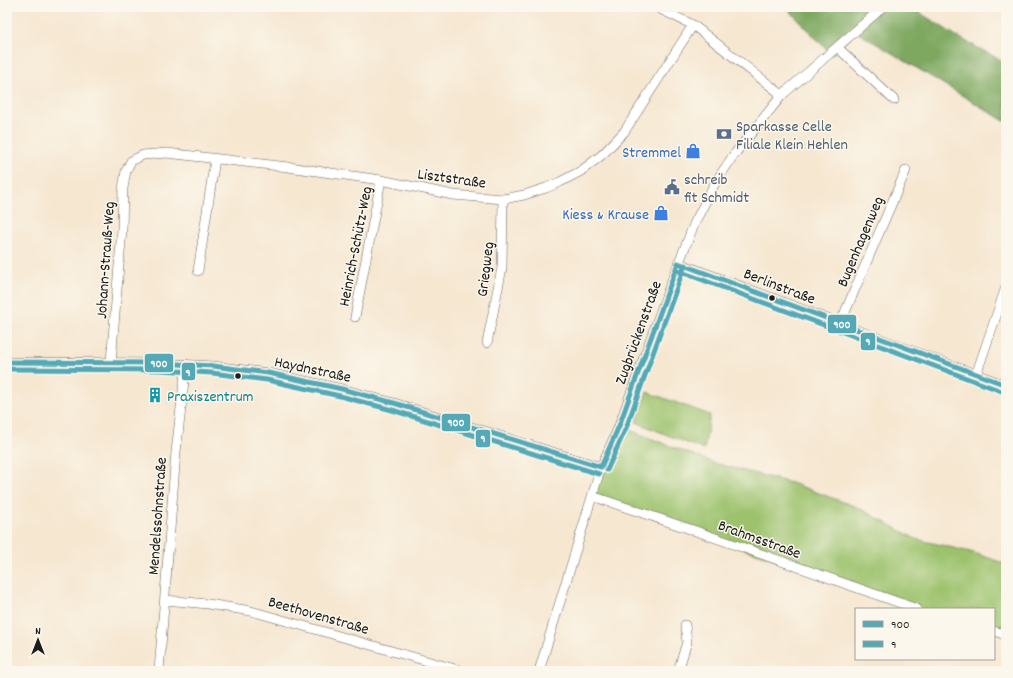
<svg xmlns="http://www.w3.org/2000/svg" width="1013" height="678" font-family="Dekko,sans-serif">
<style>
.green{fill:#9dc26d;stroke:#5c6f44}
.forest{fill:#7ea860;stroke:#4d623e}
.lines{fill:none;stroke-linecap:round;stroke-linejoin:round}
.street-casing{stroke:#68635b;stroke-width:10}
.street{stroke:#fff;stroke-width:9}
.bus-1-casing{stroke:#fbf7ec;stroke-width:8}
.bus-2-casing{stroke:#fbf7ec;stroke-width:8}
.bus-1{stroke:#55a9b6;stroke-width:5}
.bus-2{stroke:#55a9b6;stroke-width:5}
.bus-dot{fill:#1c1c1c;stroke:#fbf7ec;stroke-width:1.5}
.labels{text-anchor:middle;stroke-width:3;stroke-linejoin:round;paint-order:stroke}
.service-label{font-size:16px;fill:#4e5e75;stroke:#fbf7ec;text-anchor:start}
.shop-label{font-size:16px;fill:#366cbe;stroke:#fbf7ec;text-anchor:end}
.street-label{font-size:16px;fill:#1c1c1c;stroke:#fbf7ec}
.culture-label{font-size:16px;fill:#0d838f;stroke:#fbf7ec;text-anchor:start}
.line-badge{stroke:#fbf7ec;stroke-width:1.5}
.badge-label{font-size:11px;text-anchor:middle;font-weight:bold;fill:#fff}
</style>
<rect width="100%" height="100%" fill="#fbf7ec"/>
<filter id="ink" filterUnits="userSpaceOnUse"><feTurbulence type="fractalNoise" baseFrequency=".025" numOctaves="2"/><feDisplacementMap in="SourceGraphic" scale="8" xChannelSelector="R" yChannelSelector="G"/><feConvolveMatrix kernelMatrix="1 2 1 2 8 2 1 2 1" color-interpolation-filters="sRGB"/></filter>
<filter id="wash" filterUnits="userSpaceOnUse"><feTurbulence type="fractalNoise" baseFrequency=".012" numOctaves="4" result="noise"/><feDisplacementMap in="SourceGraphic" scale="16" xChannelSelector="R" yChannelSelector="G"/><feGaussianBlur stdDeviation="0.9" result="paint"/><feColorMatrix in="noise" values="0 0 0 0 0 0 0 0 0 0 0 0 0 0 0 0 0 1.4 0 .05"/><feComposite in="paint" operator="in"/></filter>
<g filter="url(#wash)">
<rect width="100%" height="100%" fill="#f6e7d1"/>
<path class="green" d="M647,392l63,23 -6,35 -68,-28z
M619,426l95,37 77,20 66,24 59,32 58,14 32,11v71l-12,-4v-22h-77l-325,-113z"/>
<path class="forest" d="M786,7h125l47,30 48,26v59l-149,-90 -25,23z"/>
</g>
<g filter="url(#ink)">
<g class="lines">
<g class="street-casing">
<path id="street" d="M656,7l37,18 89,70
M837,47l57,53
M678,263c110,40 218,83 328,122
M198,271l17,-112
M355,317l26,-137
M840,324l66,-154
M487,343l15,-75 1,-69
M7,362l152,1 54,3 55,7 74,16 52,14 207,64
M111,362l11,-133 1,-41 3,-17 5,-10 12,-6 24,-2 121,14 93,13 72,15 50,4 21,-4 22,-7 14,-6 21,-11 22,-17 21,-22 69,-107
M976,375l30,-88
M592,496l101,34 224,79
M165,600l43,4 43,7 211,60
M994,631l12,4
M159,671l17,-219 10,-88
M539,671l62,-204 18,-41 53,-146 23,-58 20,-39 18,-27 49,-61 101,-88
M678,671l9,-29 -2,-17"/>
</g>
<use href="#street" class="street"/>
<g class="bus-1-casing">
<path id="bus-1" d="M678,263l328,122
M7,362l152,1 54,3 55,7 74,16 52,14 207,64
M601,467l18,-41 59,-163"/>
</g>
<g class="bus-2-casing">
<path id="bus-2" d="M676,270l328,122
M7,369l152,1 53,3 55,7 73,16 52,14 207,64
M607,470l19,-42 59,-163"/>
</g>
<use href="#bus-1" class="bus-1"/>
<use href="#bus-2" class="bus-2"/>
</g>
</g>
<defs>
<g id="bank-bare" transform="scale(1.2)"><path d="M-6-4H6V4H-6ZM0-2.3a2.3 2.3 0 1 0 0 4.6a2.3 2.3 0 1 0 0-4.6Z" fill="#5c6f8a" stroke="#fbf7ec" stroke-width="2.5" paint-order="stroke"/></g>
<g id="shop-bare" transform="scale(1.2)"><path d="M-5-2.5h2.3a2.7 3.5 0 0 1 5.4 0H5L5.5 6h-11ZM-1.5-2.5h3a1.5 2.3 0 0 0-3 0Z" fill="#3f7fe0" stroke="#fbf7ec" stroke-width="2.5" paint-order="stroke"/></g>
<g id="civic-bare" transform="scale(1.2)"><path d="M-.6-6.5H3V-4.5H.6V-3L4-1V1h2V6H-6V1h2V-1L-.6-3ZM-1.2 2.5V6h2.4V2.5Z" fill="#5c6f8a" stroke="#fbf7ec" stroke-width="2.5" paint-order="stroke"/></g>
<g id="building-bare" transform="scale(1.2)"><path d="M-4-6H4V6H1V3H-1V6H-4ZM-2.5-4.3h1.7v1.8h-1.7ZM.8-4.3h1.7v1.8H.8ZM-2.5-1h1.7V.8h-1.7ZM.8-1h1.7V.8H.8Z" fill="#0f9aa8" stroke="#fbf7ec" stroke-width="2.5" paint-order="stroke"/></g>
</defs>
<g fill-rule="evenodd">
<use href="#bank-bare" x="724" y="134"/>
<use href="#shop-bare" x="693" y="151"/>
<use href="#civic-bare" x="672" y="187"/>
<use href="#shop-bare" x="661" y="213"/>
<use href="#building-bare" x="155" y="395"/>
</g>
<g class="bus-dot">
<circle cx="772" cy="298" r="3.5"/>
<circle cx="238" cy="376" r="3.5"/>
</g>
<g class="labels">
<g class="service-label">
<text x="736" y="131">Sparkasse Celle<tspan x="736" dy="18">Filiale Klein Hehlen</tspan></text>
<text x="684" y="184">schreib<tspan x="684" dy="18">fit Schmidt</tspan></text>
</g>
<g class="shop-label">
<text x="681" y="157">Stremmel</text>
<text x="649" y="219">Kiess &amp; Krause</text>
</g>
<g class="street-label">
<text transform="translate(452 177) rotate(8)" y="6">Lisztstraße</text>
<text transform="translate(859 241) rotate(-67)" y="6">Bugenhagenweg</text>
<text transform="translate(354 246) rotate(-79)" y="6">Heinrich-Schütz-Weg</text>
<text transform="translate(104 260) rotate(-86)" y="6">Johann-Strauß-Weg</text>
<text transform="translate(484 269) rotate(-83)" y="6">Griegweg</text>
<text transform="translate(780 285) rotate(21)" y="6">Berlinstraße</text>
<text transform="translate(637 332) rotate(-70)" y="6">Zugbrückenstraße</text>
<text transform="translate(313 368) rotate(12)" y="6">Haydnstraße</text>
<text transform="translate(156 516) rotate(-86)" y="6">Mendelssohnstraße</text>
<text transform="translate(760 538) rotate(20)" y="6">Brahmsstraße</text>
<text transform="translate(319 614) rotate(16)" y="6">Beethovenstraße</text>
</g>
<g class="culture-label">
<text x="167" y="401">Praxiszentrum</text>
</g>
</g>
<g class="line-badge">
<rect x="827" y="314" width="30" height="20" rx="4" fill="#55a9b6"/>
<rect x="860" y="332" width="16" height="19" rx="4" fill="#55a9b6"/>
<rect x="144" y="353" width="30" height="20" rx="4" fill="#55a9b6"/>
<rect x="181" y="362" width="15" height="19" rx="4" fill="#55a9b6"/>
<rect x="441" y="413" width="30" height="19" rx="4" fill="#55a9b6"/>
<rect x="475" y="429" width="16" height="19" rx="4" fill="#55a9b6"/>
</g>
<g class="badge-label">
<text x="842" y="328">900</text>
<text x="868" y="345">9</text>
<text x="159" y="367">900</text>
<text x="188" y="376">9</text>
<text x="456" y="426">900</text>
<text x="483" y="442">9</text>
</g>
<rect width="1013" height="678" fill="none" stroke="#fbf7ec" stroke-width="24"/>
<rect x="855" y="608" width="140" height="52" fill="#fbf7ec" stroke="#a29f99"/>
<rect x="863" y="621" width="20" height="6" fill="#55a9b6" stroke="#a29f99"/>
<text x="891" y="628" font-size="12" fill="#1c1c1c">900</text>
<rect x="863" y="641" width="20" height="6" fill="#55a9b6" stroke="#a29f99"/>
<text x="891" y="648" font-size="12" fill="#1c1c1c">9</text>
<g transform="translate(38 640)" stroke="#fbf7ec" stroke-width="3" paint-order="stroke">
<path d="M0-3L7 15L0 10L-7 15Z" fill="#1c1c1c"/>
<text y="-6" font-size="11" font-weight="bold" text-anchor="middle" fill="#1c1c1c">N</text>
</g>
</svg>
